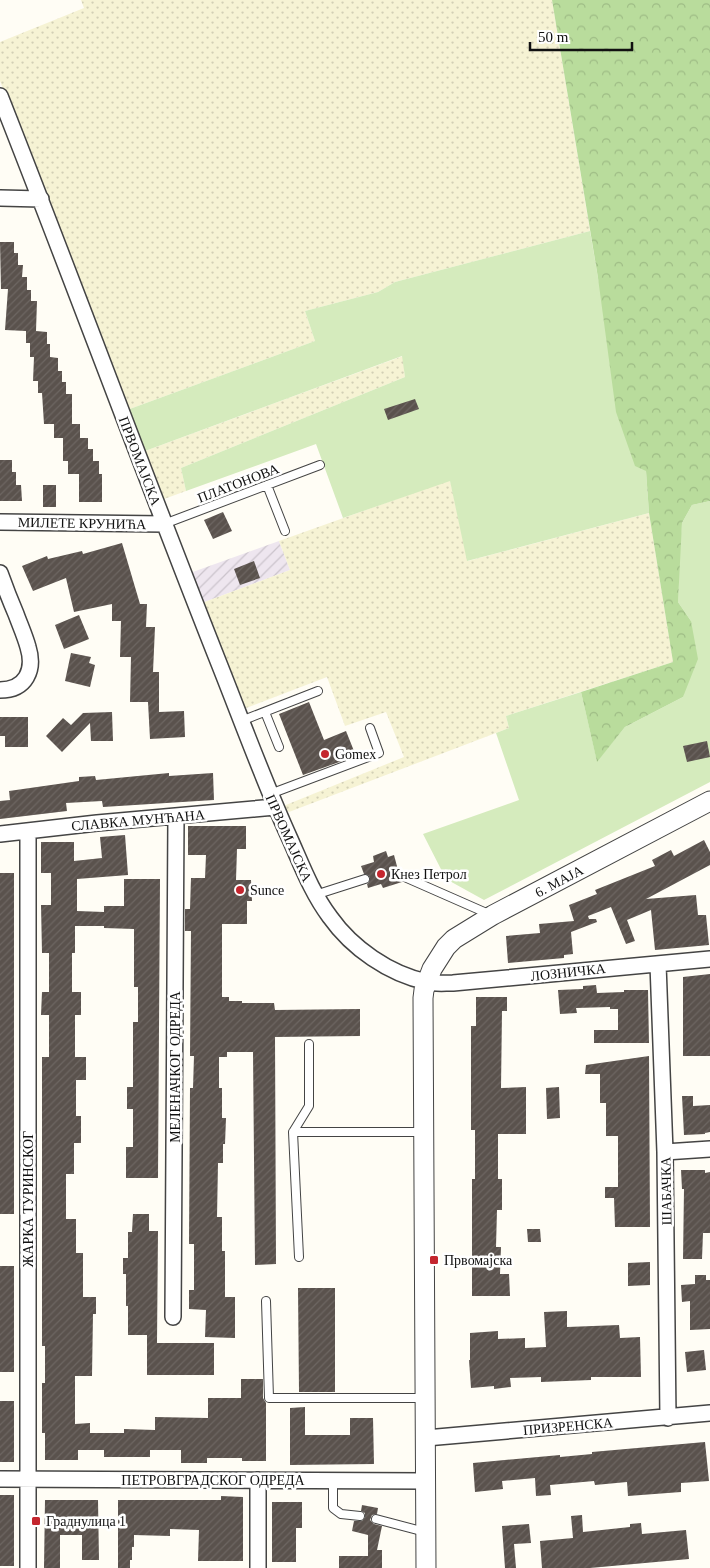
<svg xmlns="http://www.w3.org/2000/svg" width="710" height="1568" font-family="'Times New Roman',serif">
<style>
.industrial{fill:url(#industrial-furrows)}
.farmland{fill:url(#farmland-dots)}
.grass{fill:#d5ebbd}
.forest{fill:url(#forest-crowns)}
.building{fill:url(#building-hatch)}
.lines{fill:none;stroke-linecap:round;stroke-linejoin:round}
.service-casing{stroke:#444;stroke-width:10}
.minor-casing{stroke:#444;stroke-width:18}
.tertiary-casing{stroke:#444;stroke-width:21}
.service{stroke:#fff;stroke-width:8}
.minor{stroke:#fff;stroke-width:15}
.tertiary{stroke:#fff;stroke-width:19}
.poi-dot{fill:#c4262e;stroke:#fff;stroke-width:2}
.labels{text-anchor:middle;stroke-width:5;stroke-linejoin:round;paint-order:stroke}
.street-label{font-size:14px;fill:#111;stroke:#fff}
.poi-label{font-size:14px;fill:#111;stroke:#fff;text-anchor:start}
</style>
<defs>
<pattern id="industrial-furrows" width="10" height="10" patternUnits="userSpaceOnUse" patternTransform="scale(1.25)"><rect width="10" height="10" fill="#eee6ef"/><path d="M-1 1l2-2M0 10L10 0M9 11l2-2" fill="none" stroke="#cbc4cc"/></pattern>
<pattern id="farmland-dots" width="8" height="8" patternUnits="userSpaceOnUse" patternTransform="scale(1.25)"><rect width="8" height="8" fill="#f6f3d4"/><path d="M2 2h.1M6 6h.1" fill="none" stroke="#d2cfb5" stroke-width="1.8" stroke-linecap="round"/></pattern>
<pattern id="forest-crowns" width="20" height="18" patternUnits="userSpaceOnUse" patternTransform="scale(1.25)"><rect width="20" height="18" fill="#b9dc9c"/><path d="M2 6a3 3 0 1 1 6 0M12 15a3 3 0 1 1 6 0" fill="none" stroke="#9ebc85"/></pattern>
<pattern id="building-hatch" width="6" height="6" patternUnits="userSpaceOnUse" patternTransform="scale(1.25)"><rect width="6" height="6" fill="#5a524d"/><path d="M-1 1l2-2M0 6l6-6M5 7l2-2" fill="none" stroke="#6d6662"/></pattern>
</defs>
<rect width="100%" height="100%" fill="#fffdf5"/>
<path class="industrial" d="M279,541l11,29 -88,33 -12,-30z"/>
<path class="farmland" d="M81,0h471l38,231 -195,51 -17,10 -73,19 10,30 -188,69 -45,-125 -82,-204v-39l84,-34z
M403,356l2,21 -224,91 5,23 -22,8 -19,-48z
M450,480l18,81 181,-48 24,149 -167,54 3,12 -220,84 -8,-5 123,-50 -18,-45 -41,14 -18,-49 -86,33 -39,-107 88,-33 -11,-29z"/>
<path class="grass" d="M590,231l8,47 48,193 3,42 -182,48 -17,-80 -107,37 -27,-74 -130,47 -5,-23 224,-91 -3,-21 -257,95 -18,-41 188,-69 -10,-30 73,-19 17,-10z
M710,501v281l-226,118 -38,-21 -23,-45 96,-34 -23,-67 13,-5 -3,-12 75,-24 16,69 28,-34 58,-30 8,-76 -13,-19 1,-46 3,-33 10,-18z"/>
<path class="forest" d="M552,0h158v501l-18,4 -10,18 -4,79 13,19 7,38 -15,38 -58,30 -28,35 -16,-70 92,-30 -24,-149 -3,-42 -11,-5 -19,-54 -18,-134z"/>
<path class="building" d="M0,242h14v11h4v12h5l-1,12h5v13h4v11h6l-1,30 11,1v12h3v13l8,1v13h4v11h4v12h6v30h8v14h8v11h5v12h6v13h3v28h-23v-28h-11v-13h-5v-23h-9v-14h-10l-2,-31h-4v-12h-5l1,-24h-4v-14h-4v-12l-21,-1 3,-41h-7z
M415,399l4,10 -31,11 -4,-11z
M0,460h12v12h4v13h5l1,16h-22z
M43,485h13v22h-13z
M223,512l9,19 -19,8 -9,-19z
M122,543l18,61h7l-1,23h9l-2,45h6v40l25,-1 1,26 -35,2 -2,-37h-18l1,-45h-11l1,-36h-9v-17l-38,8 -8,-34 -33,13 -11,-25 25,-10 1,3 34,-8 1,3z
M254,561l6,17 -20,7 -6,-16z
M79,615l10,24 -25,10 -9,-24z
M71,653l20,4 -2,6 6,2 -5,22 -25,-6z
M309,702l15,38 22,-9 10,25 -53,19 -24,-61z
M112,712l1,29h-22l-1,-18 -28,29 -16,-16 17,-18 8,7 12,-12z
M0,717h28v30h-23v-11h-5z
M707,741l3,16 -23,5 -4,-16z
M169,773v3l44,-3 1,27 -111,7 -1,-6 -36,2 1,8 -67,8v-18l10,-1 -1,-9 70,-10v-4l16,-1 1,4z
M188,826h58v23h-9l-1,31h15l1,21h-5v23h-25v73h7v4h13v2h32l1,7 85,-1v27l-85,1 1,227 -21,1 -2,-213h-26v5h-8v31h3v30h4l-1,26h-2v19h-5l-1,54h5v34h3v46h10v41l-30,-1 1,-27 -17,-1v-19h5v-46h-5l1,-156h3l1,-32h-4l1,-125h-6v-22h5l1,-31h14l1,-23h-18z
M125,835l3,40 -51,4v32l27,1v-6h20v-27h36l-2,299h-32v-31h7v-38h-6v-22h6v-65h5v-35h-4v-58l-30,-1v-2h-29v27h-3v39h9v23h-6v42h11v23h-10v36h5v27h-7v31h-8v45h10v34h7v44h13v17h-3l-1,62h-17v48l15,-1v10h34v-4l31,1v-13l53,1v-20h33v-19h22v19l3,5v58h-24v-3h-35v5h-26v-13h-31v7h-46v-7h-26v10h-33v-27h-3v-50h3v-37h-3v-289h7v-42h-8l1,-23h7v-39h-7l-1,-48h10v-32h-10v-31h33v19l28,-3 -2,-21z
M704,840l6,12v13l-64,34 50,-4 2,20h8l3,30 -54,5 -4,-40 -24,10 8,21 -9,3 -15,-37 -23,9 1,3h7l1,3 -26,10 2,22 -9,1v3l-56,5 -2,-27 34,-3 -1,-9 35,-3 -5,-16 28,-11 -2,-4 60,-24 -3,-6 19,-10 3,6z
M386,851l2,6 6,-2 4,15 -3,2v4l1,3 6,3 -19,6 -2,-4 -13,4 -1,-4 2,-2 1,-4 -2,-3 -4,-1 -3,-8 13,-4 -1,-6z
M0,873h14v341h-14z
M710,974v82h-27v-79z
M596,985l1,8 27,-1v-2h24l1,53h-55v-13h24v-21h-8v-2l-34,1 1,5 -17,1 -2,-24 25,-1v-3z
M476,997h31v14h-5l-1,77 25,-1v47h-28v45h4v31h-5l-1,37h5l-1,27h9l1,22h-38v-117h3v-49h-4v-104h5z
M649,1056l1,171h-35l-1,-29h-9v-11h13v-51h-12v-33h-6v-29h-15l1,-9z
M559,1087l1,31 -13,1 -1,-31z
M682,1096h11v10l17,-1v27l-5,1v1l-21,1z
M681,1170h24v3l5,-1v61h-7l-1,26h-19l1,-70h-2z
M133,1214h16v17h9l-1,112h57v32h-67v-40h-19v-29h-2v-32h-3v-16h5v-26h4z
M527,1229h13l1,13h-13z
M650,1262v23l-22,1v-23z
M0,1266h14v106h-14z
M695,1275h11v5h4v49l-20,1v-29l-8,1 -1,-17 14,-1z
M298,1288h37v104h-36z
M567,1311v16l52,-2 1,13 20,-1 1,40h-50v3l-50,2v-5l-31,1 1,9 -17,2v-3l-23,2 -2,-28h1v-27l28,-2v8l27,-1v10l21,-1 -2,-35z
M704,1350l2,20 -19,2 -2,-20z
M0,1401h14v61h-14z
M305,1407v28h45v-17h23l1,46 -84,1v-57z
M705,1442l4,39 -28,2v9l-53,4 -1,-14 -32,3 -1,-4 -44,4 1,10 -15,1 -1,-18 -33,3 1,8 -28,3 -2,-29 87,-8v2l32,-3v-2z
M0,1495h14v71h-14z
M221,1496l22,1v64h-45l1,-31 -29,-1v7l-36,-1v12h-2v13h-2v8h-12v-68h103z
M45,1500h53l1,60h-17v-25h-22v33h-16z
M272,1502h30v26h-6v34h-24z
M362,1505l16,3 -1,6 -5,1 -2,5 4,4 8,2 -5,24h5v18h-43v-12h29v-21l-16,-4 2,-10h8l3,-4v-4l-4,-2z
M582,1515l1,17 47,-5v-3l11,-1 1,11 44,-4 3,29 -99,9h-48l-2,-27 33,-3 -2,-22z
M529,1524l2,19 -17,1 2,24h-11l-3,-42z"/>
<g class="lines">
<g class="service-casing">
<path id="service" d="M267,485l18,46
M164,524l156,-59
M265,712l14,35
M241,721l77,-30
M270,794l109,-41 -9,-25
M400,875l91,40
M315,895l50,-16
M293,1132h131
M299,1257l-6,-125 16,-26v-62
M266,1301l3,97h156
M333,1480v28l8,6 19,2
M376,1519l49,13"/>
</g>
<g class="minor-casing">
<path id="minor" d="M0,96c75,190 145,381 220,570 23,58 44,116 70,173 12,27 22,54 40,78 22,31 59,57 97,65 8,2 17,1 26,1l257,-24
M0,198l41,1
M0,522l164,2
M0,573c5,14 10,27 16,41 4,11 9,22 12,33 7,23 -2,43 -28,43
M28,831v737
M0,834l97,-11 178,-16
M658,964l7,188 3,266
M665,1152l45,-3
M173,1317l3,-501
M426,1438l284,-25
M0,1479l426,2
M258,1568v-88"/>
</g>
<g class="tertiary-casing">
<path id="tertiary" d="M426,1568l-3,-570 1,-8 8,-21 14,-22 8,-8 39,-24 217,-114"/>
</g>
<use href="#service" class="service"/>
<use href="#minor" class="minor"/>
<use href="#tertiary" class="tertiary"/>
</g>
<g class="poi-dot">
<circle cx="325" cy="754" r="5"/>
<circle cx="381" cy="874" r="5"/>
<circle cx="240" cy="890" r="5"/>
<rect x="429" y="1255" width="10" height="10" rx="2.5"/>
<rect x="31" y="1516" width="10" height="10" rx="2.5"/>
</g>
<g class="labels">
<g class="street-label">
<text transform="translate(140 461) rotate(69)" y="5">ПРВОМАЈСКА</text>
<text transform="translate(238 483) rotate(-21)" y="5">ПЛАТОНОВА</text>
<text transform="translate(82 523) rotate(1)" y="5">МИЛЕТЕ КРУНИЋА</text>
<text transform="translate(138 820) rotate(-5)" y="5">СЛАВКА МУНЋАНА</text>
<text transform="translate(289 838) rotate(66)" y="5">ПРВОМАЈСКА</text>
<text transform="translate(559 881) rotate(-28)" y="5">6. МАЈА</text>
<text transform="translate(568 972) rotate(-6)" y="5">ЛОЗНИЧКА</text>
<text transform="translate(175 1067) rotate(-90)" y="5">МЕЛЕНАЧКОГ ОДРЕДА</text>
<text transform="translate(666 1191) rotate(-91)" y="5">ШАБАЧКА</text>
<text transform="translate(28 1199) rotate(-90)" y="5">ЖАРКА ТУРИНСКОГ</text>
<text transform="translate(568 1426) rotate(-5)" y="5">ПРИЗРЕНСКА</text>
<text x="213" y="1485">ПЕТРОВГРАДСКОГ ОДРЕДА</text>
</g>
<g class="poi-label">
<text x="335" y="759">Gomex</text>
<text x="391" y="879">Кнез Петрол</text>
<text x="250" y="895">Sunce</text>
<text x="444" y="1265">Првомајска</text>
<text x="46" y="1526">Граднулица 1</text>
</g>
</g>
<path d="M530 42v8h102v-8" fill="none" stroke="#111111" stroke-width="2.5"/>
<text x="538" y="42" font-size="15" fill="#111111" stroke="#ffffff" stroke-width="4" paint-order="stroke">50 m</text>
</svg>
